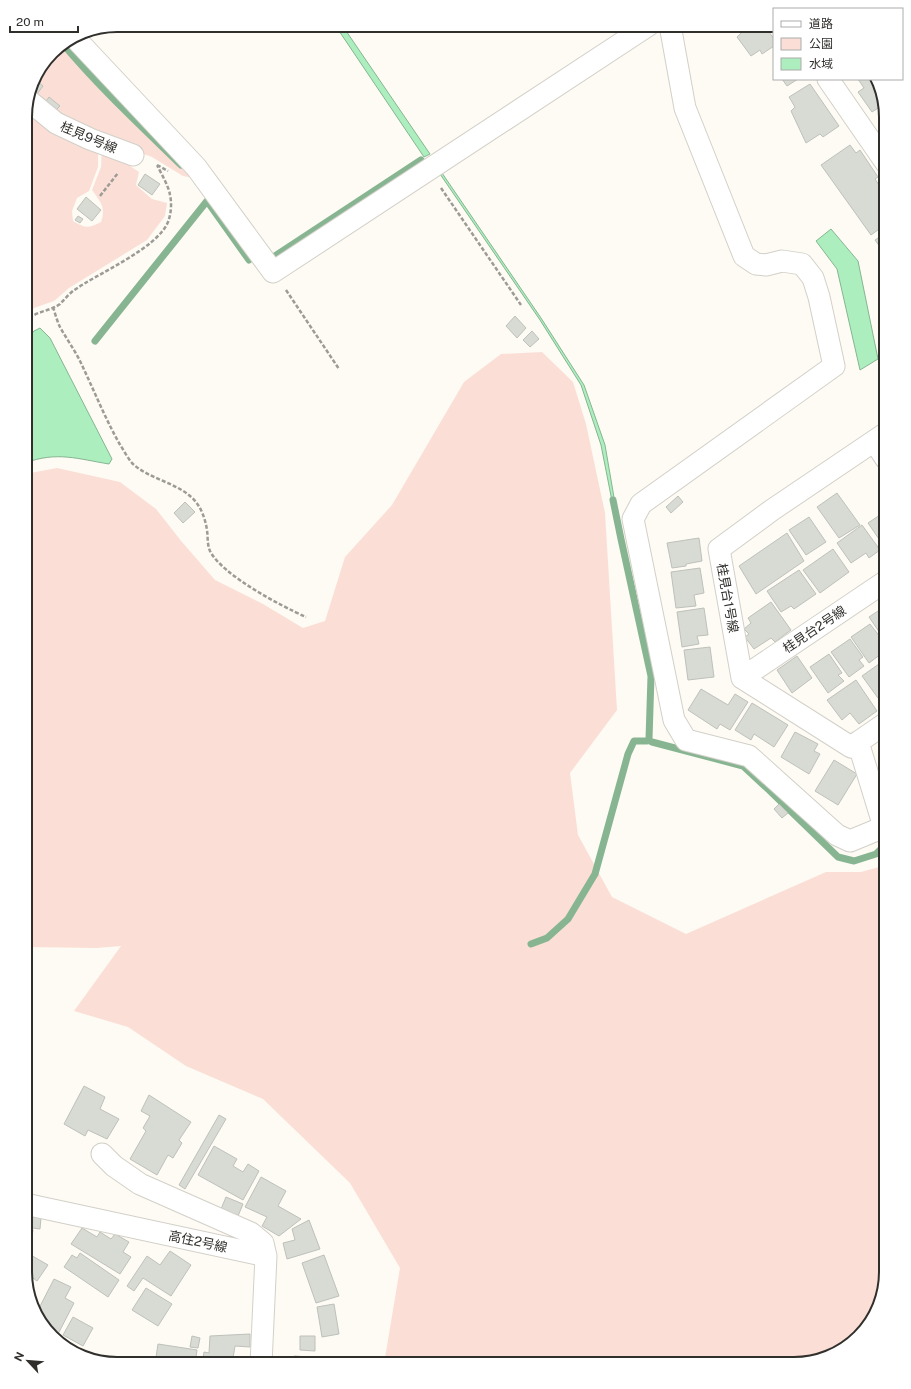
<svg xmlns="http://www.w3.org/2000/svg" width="911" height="1389" font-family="'Public Sans','Noto Sans JP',sans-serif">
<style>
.green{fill:#fbdfd6}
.water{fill:#aceebe;stroke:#87b592}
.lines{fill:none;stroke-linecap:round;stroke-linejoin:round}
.stream{stroke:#87b592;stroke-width:7}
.building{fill:#d8dbd3;stroke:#bec1ba}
.minor-casing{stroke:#d2d0c8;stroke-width:23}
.path{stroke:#9d9b95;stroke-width:2.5;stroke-dasharray:4 2;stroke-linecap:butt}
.minor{stroke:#fff;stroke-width:21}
.labels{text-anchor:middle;stroke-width:3.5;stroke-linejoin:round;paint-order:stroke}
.street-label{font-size:13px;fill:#302f2c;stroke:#fff}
.rim{fill:none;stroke:#302f2c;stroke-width:2}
</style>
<rect width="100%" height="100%" fill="#fdfbf3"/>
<path class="green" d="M67,41l126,137 -10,-2 -31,-19 -48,-17 -75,-44 5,-20 18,-24z
M36,115l62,30v22l-9,24 -12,7 -5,13 1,10c12,7 15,8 28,1 5,-15 0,-19 -9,-32l9,-23 1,-20 37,25 -3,13 16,14 15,4 -2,13 -18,24 -78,48 -15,13 -20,7 -9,8v-195z
M542,352l31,30 13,42 19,89 12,197 -47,63 8,62 34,62 74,37 140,-62h35l18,-5 7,-4v410l-12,45 -34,34 -45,12h-411l16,-96 -50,-85 -87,-84 -77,-33 -58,-39 -54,-16 47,-65 -24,2 -72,-1v-473l32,-6 63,14 36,27 26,33 33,38 48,24 40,24 22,-7 20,-64 47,-52 72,-123 37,-28z"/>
<path class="water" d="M335,25h7l88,129 -6,3z
M442,173l99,145 43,67 21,60 11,64 -3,-3 -12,-61 -20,-60 -41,-65 -100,-146z
M831,229l27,32 20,98 -18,11 -23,-101 -21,-28z
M40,328l10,10 62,121 -3,5c-31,-5 -52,-13 -84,-1v-122l9,-10z"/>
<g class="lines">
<path class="stream" d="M63,44c36,43 78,82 118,121
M275,256l146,-96
M95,341l112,-140 42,59
M613,500l8,39 30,137 -2,63
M652,742l91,24 27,25 68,66 16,4 22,-7 10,-10
M531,944l16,-6 21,-19 27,-45 33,-120 6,-13h13"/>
</g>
<path class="building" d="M737,25h27l10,14v7l-12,8 -2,-4 -9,6 -14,-19 4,-4 -6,-7z
M782,79h16l-11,7z
M858,79h18l7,26 -11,7 -14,-20 6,-4z
M36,80l7,6 -6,8 -6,-5 1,-5z
M810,84l29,42 -16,11 -3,-3 -14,9 -15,-32 4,-4 -6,-10z
M49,97l11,9 -6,6 -10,-8z
M850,145l6,8 4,-3 18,27 -3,2 6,9 4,-3 1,2v37l-15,11 -50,-70z
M145,174l15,10 -8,11 -14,-10z
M86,197l15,13 -9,11 -15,-12z
M78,216l5,3 -3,4 -5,-3z
M886,233v22l-11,-15z
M515,316l11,12 -9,10 -11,-12z
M532,331l7,8 -9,8 -7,-7z
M837,493l23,32 -21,13 -22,-31z
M678,496l5,6 -12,11 -5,-6z
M185,502l10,10 -12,11 -9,-10z
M886,511v32l-3,2 -15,-22z
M809,517l17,25 -20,13 -17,-25z
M862,525l18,25 -11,8 -3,-5 -15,10 -14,-20z
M787,533l17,28 -48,33 -17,-28z
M699,538l3,23 -16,3v2l-14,2 -5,-25z
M833,549l16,23 -29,21 -17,-23z
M700,568l4,25 -10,2 2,11 -20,2 -5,-36z
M799,570l17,24 -22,15 -3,-3 -10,6 -14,-21z
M771,602l20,28 -16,12 -4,-4 -17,11 -9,-12 4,-3 -5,-5 7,-6 -3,-5z
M886,602v40l-17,-25 15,-10 -2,-2z
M704,608l4,27 -11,1 2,8 -17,3 -5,-35z
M870,624l14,18 -4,2 5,7 -16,12 -18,-26z
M850,639l13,18 -4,3 5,6 -15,11 -18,-25z
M710,647l4,30 -26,3 -4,-30z
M829,654l13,19 -4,2 6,6 -16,12 -18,-26z
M797,656l15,22 -20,15 -15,-23z
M886,659v33l-8,6 -16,-22z
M856,680l21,31 -18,13 -9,-11 -8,7 -15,-20z
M701,689l27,16 7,-11 13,8 -18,28 -10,-6 -3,5 -29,-19z
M752,703l36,22 -14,22 -20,-13 -3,6 -16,-10z
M795,732l23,12 -4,7 6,3 -11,20 -28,-17z
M834,760l23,14 -19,31 -23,-14z
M779,804l9,9 -6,5 -8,-9z
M84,1086l21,11 -5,12 19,10 -12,20 -19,-9 -3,6 -21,-12z
M149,1095l42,27 -12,18 3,3 -9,15 -5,-3 -11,20 -27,-16 16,-28 -3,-3 7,-12 -9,-5z
M219,1115l7,4 -41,70 -6,-4z
M214,1146l23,13 -4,7 10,6 5,-8 11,7 -16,29 -45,-25z
M261,1177l25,14 -8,15 23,13 -22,17 -17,-10 5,-9 -22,-10z
M226,1197l17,7 -5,12 -17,-7z
M25,1216l16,2 -1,11 -15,-2z
M309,1220l11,29 -33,10 -4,-16 12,-3 -3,-11z
M82,1228l15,9 3,-5 11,7 4,-5 14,8 -6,10 8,5 -11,17 -49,-30z
M25,1229l8,1 -4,24 19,11 -11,16 -12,-9z
M170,1251l21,14 -20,31 -28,-18 -9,13 -7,-5 20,-30 13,9z
M80,1253l39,27 -11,17 -44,-30 8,-12 5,3z
M324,1255l15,41 -23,7 -14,-40z
M54,1279l17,8 -6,11 9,5 -18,35 -19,-20 -1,-4z
M146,1288l26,16 -14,22 -26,-16z
M334,1304l5,30 -17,3 -5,-30z
M73,1317l20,11 -10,18 -20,-11z
M250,1334v13l-15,-1 -3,18h-30l2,-12 5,1 1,-17z
M192,1336l8,2 -2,10 -8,-1z
M300,1336h15v15l-15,-1z
M158,1344l39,6 -2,14h-40z
M294,1356l29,2v6h-30z"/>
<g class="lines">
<g class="minor-casing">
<path id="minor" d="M670,25l15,83 59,148 12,8 10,1 16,-4 20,3 11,14 6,19 15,69 -193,138 -8,15 41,201 12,20 63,16 88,79 13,6 34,-14 -26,-85
M74,37l122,130 77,105 376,-247
M828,79l58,84
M28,100l28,23 34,16 43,16
M874,441l12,18
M742,678l144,-97
M886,723l-35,24 -109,-69 -23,-129 53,-39 114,-77
M102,1154l12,12 26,18 111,49 12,10 3,13
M25,1204l241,52 -5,108"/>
</g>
<path class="path" d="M157,165l11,6
M441,188l80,117
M100,196l18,-23
M286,290l53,79
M53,307c2,6 4,14 7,20 6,11 14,22 20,34 13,27 24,55 39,82 4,6 8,14 13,20 15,15 42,19 58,33 10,8 15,21 17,34 1,7 0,14 3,21 12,24 71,55 96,66
M25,322c9,-11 24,-10 35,-18 4,-4 8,-9 13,-13 23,-17 84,-42 95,-69 3,-8 4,-18 2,-27 -1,-8 -9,-22 -13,-30"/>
<use href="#minor" class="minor"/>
</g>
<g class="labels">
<g class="street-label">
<text transform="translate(89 137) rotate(23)" y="5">桂見9号線</text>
<text transform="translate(728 598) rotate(80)" y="5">桂見台1号線</text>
<text transform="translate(814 629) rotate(-34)" y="5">桂見台2号線</text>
<text transform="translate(198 1241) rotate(12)" y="5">高住2号線</text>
</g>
</g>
<path d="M0 0H911V1389H0ZM117 32H794A85 85 0 0 1 879 117V1272A85 85 0 0 1 794 1357H117A85 85 0 0 1 32 1272V117A85 85 0 0 1 117 32Z" fill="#fff" fill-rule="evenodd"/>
<path class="rim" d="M117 32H794A85 85 0 0 1 879 117V1272A85 85 0 0 1 794 1357H117A85 85 0 0 1 32 1272V117A85 85 0 0 1 117 32Z"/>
<rect x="773" y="8" width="130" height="72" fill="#ffffff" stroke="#acacab"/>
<rect x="781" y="21" width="20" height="6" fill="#ffffff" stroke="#acacab"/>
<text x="809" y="28" font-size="12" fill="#302f2c">道路</text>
<rect x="781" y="38" width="20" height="12" fill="#fbdfd6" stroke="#acacab"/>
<text x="809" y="48" font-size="12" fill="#302f2c">公園</text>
<rect x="781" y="58" width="20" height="12" fill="#aceebe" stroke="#acacab"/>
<text x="809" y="68" font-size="12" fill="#302f2c">水域</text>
<g transform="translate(28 1361) rotate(296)" stroke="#ffffff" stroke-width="3" paint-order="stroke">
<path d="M0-3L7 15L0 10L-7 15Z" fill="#302f2c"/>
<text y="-6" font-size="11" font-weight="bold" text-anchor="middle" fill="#302f2c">N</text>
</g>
<path d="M10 26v6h68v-6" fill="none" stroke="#302f2c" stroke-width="2"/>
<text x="16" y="26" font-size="12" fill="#302f2c" stroke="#ffffff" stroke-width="3" paint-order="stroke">20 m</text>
</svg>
